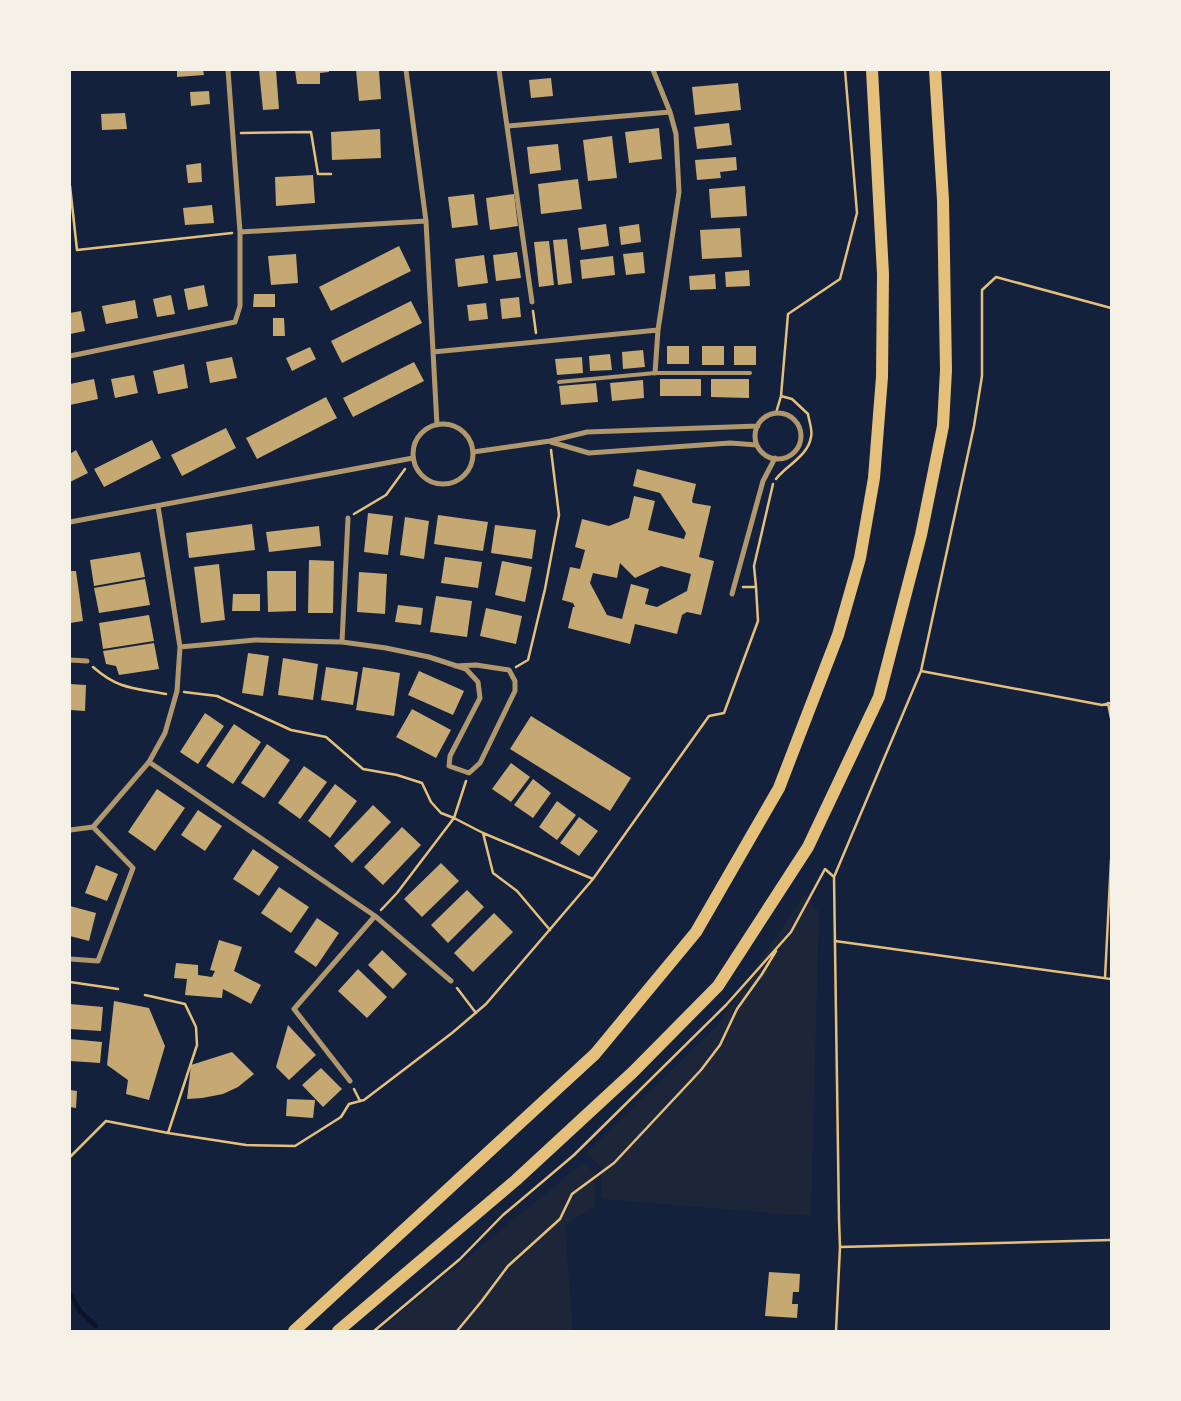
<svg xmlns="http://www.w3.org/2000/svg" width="1181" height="1401" font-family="'Noto Sans',sans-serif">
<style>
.green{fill:#1d2539}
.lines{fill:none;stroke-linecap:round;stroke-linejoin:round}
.stream{stroke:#0b132b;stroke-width:4.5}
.building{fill:#c6a872;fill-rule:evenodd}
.path{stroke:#e5c07b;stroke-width:2.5}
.service{stroke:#b1986c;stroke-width:4}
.minor{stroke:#b1986c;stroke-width:5}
.trunk{stroke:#e5c07b;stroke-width:12}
</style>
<rect width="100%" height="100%" fill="#14213d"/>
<path class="green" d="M804,895l15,17 -8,304 -209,-17 -1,-32 -15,-14 131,-127z
M584,1162l11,12v32l-30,19 8,106h-195z"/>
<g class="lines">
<path class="stream" d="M70,1294l10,17 16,15"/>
</g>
<path class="building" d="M177,70h26l1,5 -27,2z
M259,70h17l3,39 -16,1z
M295,70h34v2l-9,1v11h-23z
M356,70h23l2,29 -22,2z
M551,78l2,18 -22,2 -2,-18z
M738,83l3,27 -46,5 -3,-28z
M209,91l1,13 -19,2 -1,-14z
M125,113l2,16 -25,1 -1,-16z
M729,123l3,22 -35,4 -3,-22z
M659,128l3,31 -33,4 -4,-31z
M380,129l1,29 -49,2 -1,-28z
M612,136l5,42 -29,3 -5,-41z
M558,144l3,26 -31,4 -3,-27z
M736,157l1,13 -17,2 1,6 -24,2 -2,-20z
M201,163l1,19 -14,1 -2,-18z
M313,175l2,28 -39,3 -1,-29z
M578,179l4,30 -41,5 -3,-30z
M745,186l2,30 -36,2 -2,-29z
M474,194l4,31 -26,3 -4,-31z
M514,194l4,32 -28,4 -4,-32z
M212,205l2,18 -29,2 -2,-17z
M606,224l3,22 -28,4 -3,-22z
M639,224l2,18 -20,3 -2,-18z
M740,228l2,29 -40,2 -2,-29z
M567,239l5,44 -14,2 -5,-45z
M549,241l5,44 -15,2 -5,-45z
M399,246l12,25 -80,40 -12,-24z
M517,252l4,26 -25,3 -3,-26z
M643,252l2,21 -19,2 -3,-21z
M296,254l2,29 -27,2 -3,-29z
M484,255l4,28 -30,4 -3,-28z
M613,256l2,19 -33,4 -2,-19z
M749,270l1,16 -24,1 -1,-15z
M715,274l1,15 -26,1 -1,-14z
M204,285l4,21 -20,4 -4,-21z
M254,294h21v13h-22z
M171,295l4,19 -18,3 -4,-18z
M519,297l2,20 -19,2 -2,-20z
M135,300l3,18 -32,6 -4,-18z
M411,301l11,22 -80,40 -11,-22z
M486,303l2,16 -19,2 -2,-16z
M81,311l4,20 -15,3v-21z
M273,318h11l1,18h-12z
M667,346h22v18h-22z
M702,346h22v19h-22z
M734,346h22v19h-22z
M310,347l6,12 -24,12 -6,-13z
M643,350l2,17 -22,2 -1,-17z
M610,354l2,16 -22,1 -1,-15z
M232,357l5,21 -27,5 -4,-21z
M582,357l1,16 -26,2 -2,-16z
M414,362l10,19 -71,36 -10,-19z
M184,364l4,24 -30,6 -5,-23z
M134,375l4,18 -23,5 -4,-19z
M94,379l4,20 -28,6v-21z
M660,379h41v17h-41z
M711,379h38v19l-38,-1z
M643,380l1,18 -32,3 -2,-18z
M596,383l2,19 -37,3 -2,-19z
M326,397l11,21 -80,41 -11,-21z
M226,428l10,20 -54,28 -11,-21z
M152,440l9,18 -57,29 -10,-18z
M76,450l12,23 -18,9v-28z
M637,469l59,15 -4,17 1,2 18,3 -12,51 15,4 -13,54 -14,-3 -5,3 -5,19 -42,-10 -5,20 -62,-16 5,-21h2l-2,-4 -11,-3 8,-33 10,2 5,-19 -10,-3 7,-28 27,7 20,-8 5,-22 21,5 -7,29 36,9 2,-6 -26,-40 -27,-7zM620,563l15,15 26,-12 30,8 -4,17 -30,16 -12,-3 4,-15 -18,-5 -9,35 -15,-4 -17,-32 3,-10 24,5z
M368,513l25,3 -5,39 -24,-3z
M438,515l50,7 -5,29 -49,-7z
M405,517l24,4 -5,38 -24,-4z
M252,524l3,26 -66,8 -3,-25z
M495,525l41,5 -4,29 -41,-6z
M319,526l2,20 -52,6 -3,-20z
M140,552l5,25 -51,9 -4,-26z
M445,557l37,5 -4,26 -37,-5z
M309,560l25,1 -1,52h-25z
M502,561l30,6 -7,35 -30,-7z
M219,564l6,56 -24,3 -7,-56z
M70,571h6l7,50 -13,2z
M267,571h29v40l-28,1z
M359,572l28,2 -2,40 -28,-2z
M145,579l5,26 -51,8 -5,-25z
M233,594h27v17h-28z
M436,596l36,5 -5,36 -37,-5z
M398,605l25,3 -2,17 -26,-3z
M486,608l36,8 -6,28 -36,-8z
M149,615l5,26 -51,8 -4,-26z
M154,643l5,26 -40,6 -3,-9 -10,-2 -3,-13z
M248,653l21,3 -6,40 -21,-3z
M283,658l35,6 -5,36 -35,-5z
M326,667l32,5 -5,33 -32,-5z
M363,667l37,6 -6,43 -38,-6z
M419,671l45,20 -11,24 -45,-20z
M70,684l16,1 -1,26 -15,-1z
M412,709l39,21 -15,28 -40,-21z
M205,713l19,13 -26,38 -18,-12z
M531,716l100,62 -21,33 -100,-62z
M234,724l27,18 -28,42 -27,-18z
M267,744l23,16 -26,38 -23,-15z
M511,763l19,14 -19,25 -19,-13z
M304,766l23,16 -27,37 -22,-16z
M533,779l18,14 -18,25 -19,-13z
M335,784l22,17 -27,37 -22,-17z
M157,789l28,19 -30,43 -27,-19z
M557,801l19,14 -19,25 -18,-13z
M373,805l18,17 -39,41 -18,-17z
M198,810l24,16 -17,25 -24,-16z
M579,817l19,14 -19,25 -19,-13z
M402,827l19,18 -38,40 -19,-18z
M253,849l26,18 -20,29 -26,-17z
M441,863l18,18 -37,36 -18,-18z
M96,865l22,9 -11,27 -22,-8z
M279,887l30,20 -18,26 -30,-20z
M467,890l17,17 -36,36 -17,-18z
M70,906l26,7 -7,28 -19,-5z
M494,913l19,19 -40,40 -19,-19z
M317,918l22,15 -23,34 -22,-15z
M219,940l23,7 -8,24 27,14 -10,19 -28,-15 -1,9 -37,-3 2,-16 -13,-1 2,-15 22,2v10l14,2 3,-6 -5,-1z
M382,950l25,24 -14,15 -25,-24z
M358,969l29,28 -20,21 -29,-27z
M114,1001l35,7 16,38 -16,54 -23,-6 2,-14 -21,-15z
M70,1004l33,3 -2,24 -31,-2z
M288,1025l28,30 -27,25 -13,-13z
M70,1039l32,3 -2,21 -30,-2z
M232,1052l22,22 -16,13 -15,7 -21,4 -15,1 4,-34z
M321,1068l21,21 -19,18 -21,-22z
M70,1090l7,1 -1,17 -6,-1z
M287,1099l28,1 -2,18 -27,-2z
M769,1272l31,2 -1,18h-6l-1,12h6l-1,14 -32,-2z"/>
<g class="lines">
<path class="path" d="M241,133l70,-1 7,42h13
M70,186l7,64 155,-17
M533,311l3,22
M776,413l5,-17 7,-82 52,-35 17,-66 -12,-143
M776,479c11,-14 32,-23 35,-42 2,-6 -2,-16 -3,-23l-16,-15 -11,-3
M354,514l32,-19 19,-26
M756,587l-2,-21 19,-82
M93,667c26,23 42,21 73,27
M516,667l12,-7 17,-71 14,-74 -8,-65
M921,671l181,34 9,-2
M1108,703l3,15
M483,833l10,40 24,18 33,39
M593,879l116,-163 15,-3 34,-92 -2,-34h-13
M381,910l16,-17 57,-75 12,-37
M835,941l276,38
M1105,978l6,-118
M70,982l48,7
M457,988l19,25
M145,995l40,9 11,23 1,18 -29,88 78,12 49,1 46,-29 8,-13 15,-4 88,-67 34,-29 107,-125 -110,-46 -29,-15 -13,-5 -10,-11 -9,-19 -25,-8 -34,-6 -37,-32 -35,-7 -74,-34 -33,-4
M354,1089l6,12
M70,1157l36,-36 62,12
M840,1247l271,-7
M374,1331l86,-72 43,-44 71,-60 152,-150 65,-73 34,-63 9,8
M457,1331l24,-29 27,-36 52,-47 12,-25 42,-31 87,-93 19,-25 17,-36 25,-35 14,-23
M836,1331l4,-84 -1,-28 -5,-342 87,-206 53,-245 8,-50v-86l14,-13 115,31"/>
<path class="service" d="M559,382l96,-9h95"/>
<path class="minor" d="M406,70l20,151 11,204
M499,70l33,232
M507,126l163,-14 -17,-42
M240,232l186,-11
M433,352l225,-22 21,-138 -3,-58 -6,-22
M70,356l165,-34 5,-16v-74l-12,-162
M655,373l3,-43
M755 436a23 23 0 1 1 46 0a23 23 0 1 1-46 0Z
M413 454a30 30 0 1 1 60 0a30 30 0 1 1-60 0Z
M551,442l38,11 141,-10 27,2
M473,452l77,-11 37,-9 171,-6
M70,522l343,-64
M732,594l31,-113 12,-23
M342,642l6,-124
M180,647l75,-7 87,2 44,6 43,9 37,12 12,13 2,16 -30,58 -1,10 20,7 11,-10 35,-72v-10l-6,-11 -33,-5 -21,1
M70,660l17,1
M149,762l226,154 76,65
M70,830l23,-3 56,-65 16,-29 12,-42 3,-44 -22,-141
M70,959l28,2 35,-93 -40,-41
M350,1081l-56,-72 81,-93"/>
<path class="trunk" d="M294,1331l301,-277 101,-122 83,-144 59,-153 22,-77 14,-80 8,-101 1,-103 -11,-204
M338,1331l178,-151 117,-108 85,-86 90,-139 71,-150 42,-162 22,-109 3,-56 -3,-170 -8,-130"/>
</g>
<rect width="1181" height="1401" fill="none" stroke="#f6f1e7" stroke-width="142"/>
</svg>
